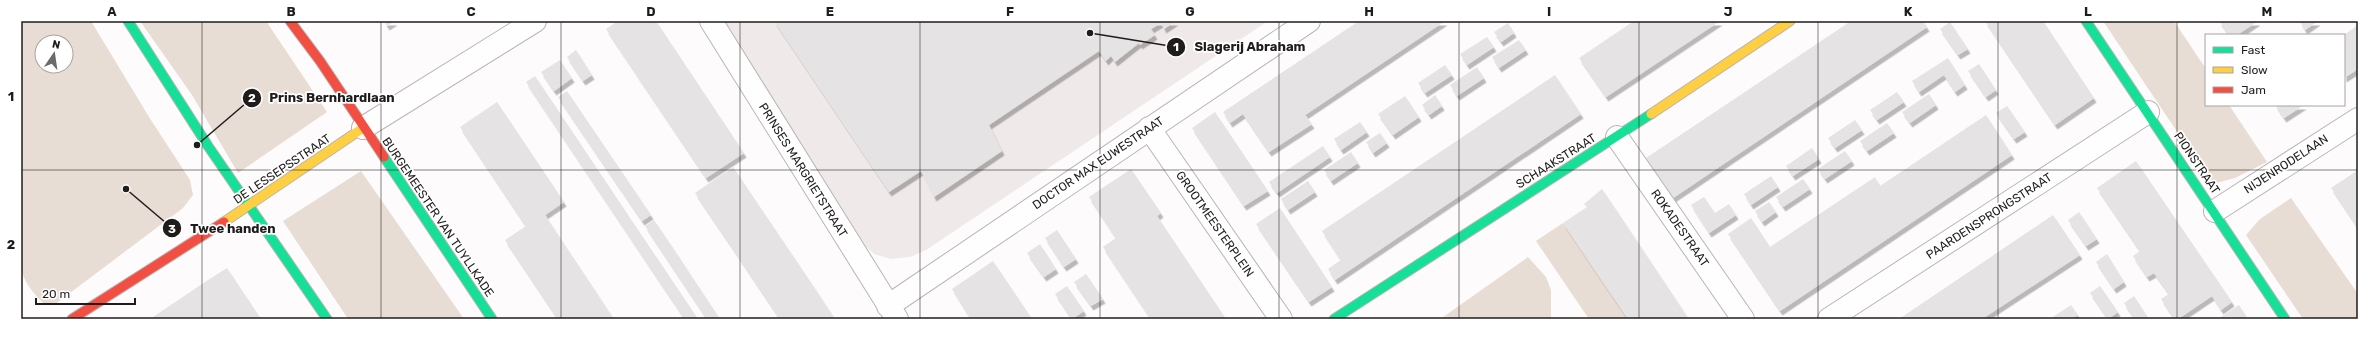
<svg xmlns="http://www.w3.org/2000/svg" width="2379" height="340" font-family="Rubik,sans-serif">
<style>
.built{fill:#f0e9e9}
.green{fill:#e8ddd4;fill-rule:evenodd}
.building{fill:#e6e3e4;filter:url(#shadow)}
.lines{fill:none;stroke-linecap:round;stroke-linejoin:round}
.street-casing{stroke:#b8b5b5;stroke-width:24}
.fast-casing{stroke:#b8b5b5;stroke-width:11}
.slow-casing{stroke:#b8b5b5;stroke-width:11}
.jam-casing{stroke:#b8b5b5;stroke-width:11}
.street{stroke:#fffefe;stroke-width:22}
.fast{stroke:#16e098;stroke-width:9}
.slow{stroke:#ffcf43;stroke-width:9}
.jam{stroke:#f24e42;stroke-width:9}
.grid{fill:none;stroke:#201c1c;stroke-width:1;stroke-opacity:0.55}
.labels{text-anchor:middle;stroke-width:3.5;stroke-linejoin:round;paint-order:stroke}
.street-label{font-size:12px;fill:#201c1c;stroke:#fff}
.leader{fill:none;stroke:#201c1c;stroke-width:1.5}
.callout-dot{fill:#201c1c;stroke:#fff;stroke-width:1.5}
.mark-label{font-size:12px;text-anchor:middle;font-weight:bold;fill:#fff}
.callout-label{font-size:13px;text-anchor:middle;font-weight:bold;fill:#201c1c;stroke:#fff;stroke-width:3.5;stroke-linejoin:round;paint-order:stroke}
.neatline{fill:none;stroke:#201c1c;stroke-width:1.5}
.grid-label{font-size:13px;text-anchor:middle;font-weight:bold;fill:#201c1c}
</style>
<defs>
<filter id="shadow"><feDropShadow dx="2.5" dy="4.5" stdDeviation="0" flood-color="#0004"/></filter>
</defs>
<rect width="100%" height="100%" fill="#fdfbfb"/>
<path class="built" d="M724,21h544l-342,229 -16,7 -19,2 -17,-5 -13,-12z"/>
<path class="green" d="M21,21h70l58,96 41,63 3,15 -10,13 -129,97h-9c-11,-11 -21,-22 -24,-37zM42,42h24v24h-24z
M140,21h126l61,91 -89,61 -46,-78z
M2103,21h71l32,48v36h23l38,57 -32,16 -23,6z
M361,171l103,148h-116l-65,-98z
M2291,198l67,96v25h-55l-57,-84 14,-16z
M1563,223l65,96h-39l-53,-78z
M1528,257l18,20 5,13v29h-102l-3,-4z"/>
<path class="building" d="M384,21h11l-8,5z
M618,21h38l88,132 -38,25 -100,-149z
M774,21h402l-12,8 -3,-6 -10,6 4,6 -15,10 -1,-2 -24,19 -4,-6 -5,5 -7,-10 -110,74 13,26 -68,46 -13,-26 -32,21z
M1359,21h86l-140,94 7,9 -43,28 -26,-38 -13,9 -7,-11z
M1634,21h86l-114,76 -27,-39z
M1851,21h72l4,6 -254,171 -27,-40z
M1985,21h58l51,77 -39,27z
M2219,21h39l-21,14h-8z
M2302,21h16l-13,9 -5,-8z
M1950,22l18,27 -10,6 -18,-26z
M1508,23l6,10 -13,9 -7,-10z
M2358,25v44l-14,9v-43z
M1487,37l7,10 -27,18 -7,-11z
M1519,40l7,10 -27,18 -7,-11z
M576,50l16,25 -9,6 -16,-24z
M1948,58l17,27 -10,7 -11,-17 -25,17 -7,-11z
M560,60l12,18 -18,13 -13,-19z
M1979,64l17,26 -10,7 -18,-26z
M1445,65l7,10 -27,18 -7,-10z
M1477,67l7,11 -27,18 -7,-11z
M1555,75l26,39 -246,166 -7,-11 13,-9 -19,-29z
M535,76l99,148 64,95h-13l-17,-25 -142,-212z
M567,91l84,124 -9,6 -84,-124z
M1897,92l7,10 -27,18 -7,-10z
M1929,94l7,11 -26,18 -8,-11z
M1435,95l7,11 -13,9 -7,-10z
M1405,96l14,21 -26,18 -15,-21z
M497,102l67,100 -19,13 69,104h-56l-53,-79 21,-14 -66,-99z
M2275,105h29l-20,13z
M2007,106l18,26 -11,7 -18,-26z
M1215,112l53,79 -24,15 -52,-78z
M1986,115l26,40 -232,156 -52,-77 23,-16 19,29 105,-70 5,9z
M1855,120l7,10 -27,18 -7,-10z
M1360,122l7,10 -26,18 -7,-11z
M1887,123l7,10 -27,18 -7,-10z
M1380,133l7,10 -14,10 -7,-11z
M1323,146l7,11 -53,36 -8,-11z
M1812,148l7,11 -26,17 -7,-10z
M1845,151l7,10 -27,18 -7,-10z
M1351,152l7,11 -27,18 -7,-11z
M2136,161l96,141 -11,8 -9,-14 -34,23h-4l-13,-20 8,-5 -15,-21 -7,4 -14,-21 7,-5 -43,-63z
M733,167l83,123 19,29h-55l-51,-76 -34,-50z
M1131,169l30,44 -4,3 69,103h-75l-48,-72 13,-9 -27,-41z
M2358,170v58l-27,-40z
M1771,176l7,11 -27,18 -7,-11z
M1803,179l7,10 -27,18 -7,-10z
M1308,181l7,11 -27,18 -7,-11z
M1602,189l19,28 68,102h-61l-20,-29 -45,-67 24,-16 -3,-3z
M1704,197l11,16 14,-9 7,11 -27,18 -18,-28z
M1769,202l7,10 -14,10 -7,-11z
M1280,208l52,79 -23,15 -53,-78z
M2079,212l18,27 -11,7 -18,-26z
M2053,215l27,40 -98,64h-83z
M654,220l17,25 49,74h-13l-62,-93z
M1057,230l19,29 -12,8 -19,-29z
M1040,244l16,25 -12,8 -17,-24z
M2107,254l17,28 -10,7 -18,-27z
M993,261l29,43 10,15h-61l-19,-30z
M227,268l34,51h-111l55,-37z
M1086,274l17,25 -12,7 -17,-24z
M1067,286l17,25 -12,8 -17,-25z
M2100,286l18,26 -10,7 -18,-26z
M2134,296l9,14 6,9h-15l-10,-16z
M2071,305l7,10 -6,4h-22z
M2239,305l9,14h-30z
M1446,315l3,4h-9z"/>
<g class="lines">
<g class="street-casing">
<path id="street" d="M711,21l186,298
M363,128l172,-107
M1149,128l132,191
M1617,137l126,182
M2215,211l143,-92
M888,306l421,-285
M1829,319l319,-207"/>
</g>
<g class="fast-casing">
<path id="fast" d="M128,21l80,125 119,173
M2086,21l199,298
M384,157l108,162
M1334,319l317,-205"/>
</g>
<g class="slow-casing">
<path id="slow" d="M1651,114l139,-93
M224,222l139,-94"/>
</g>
<g class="jam-casing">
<path id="jam" d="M290,21l30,40 64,96
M72,319l152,-97"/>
</g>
<use href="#street" class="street"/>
<use href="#fast" class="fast"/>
<use href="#slow" class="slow"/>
<use href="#jam" class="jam"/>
</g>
<path class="grid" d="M202,21v298M381,21v298M561,21v298M740,21v298M920,21v298M1100,21v298M1279,21v298M1459,21v298M1639,21v298M1818,21v298M1998,21v298M2177,21v298M21,170h2337"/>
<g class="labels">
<g class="street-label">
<text transform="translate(1556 161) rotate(-32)" y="4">SCHAAKSTRAAT</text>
<text transform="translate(1098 163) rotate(-34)" y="4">DOCTOR MAX EUWESTRAAT</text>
<text transform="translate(2197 163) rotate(56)" y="4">PIONSTRAAT</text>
<text transform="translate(2286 164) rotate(-33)" y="4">NIJENRODELAAN</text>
<text transform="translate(282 169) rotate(-34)" y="4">DE LESSEPSSTRAAT</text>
<text transform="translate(803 170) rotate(58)" y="4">PRINSES MARGRIETSTRAAT</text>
<text transform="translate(1989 216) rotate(-33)" y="4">PAARDENSPRONGSTRAAT</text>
<text transform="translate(438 217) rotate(56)" y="4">BURGEMEESTER VAN TUYLLKADE</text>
<text transform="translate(1215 224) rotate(55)" y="4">GROOTMEESTERPLEIN</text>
<text transform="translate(1680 228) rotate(55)" y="4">ROKADESTRAAT</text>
</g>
</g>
<path class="leader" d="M1090 33L1176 47M197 145L252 98M126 189L172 228"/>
<g class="callout-dot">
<circle cx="1090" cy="33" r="4"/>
<circle cx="197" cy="145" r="4"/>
<circle cx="126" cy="189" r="4"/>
<circle cx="1176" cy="47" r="10"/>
<circle cx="252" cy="98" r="10"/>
<circle cx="172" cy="228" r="10"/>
</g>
<g class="mark-label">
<text x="1176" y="51">1</text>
<text x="252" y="102">2</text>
<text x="172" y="233">3</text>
</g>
<g class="callout-label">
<text x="1250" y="51">Slagerij Abraham</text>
<text x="332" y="102">Prins Bernhardlaan</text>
<text x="233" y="233">Twee handen</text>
</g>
<rect width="2379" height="340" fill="none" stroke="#ffffff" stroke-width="44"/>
<rect x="2205" y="34" width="140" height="72" fill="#ffffff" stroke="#a6a4a4"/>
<rect x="2213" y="47" width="20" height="6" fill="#16e098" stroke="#a6a4a4"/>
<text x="2241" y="54" font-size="12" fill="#201c1c">Fast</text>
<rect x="2213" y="67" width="20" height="6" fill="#ffcf43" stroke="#a6a4a4"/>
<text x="2241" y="74" font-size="12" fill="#201c1c">Slow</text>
<rect x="2213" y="87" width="20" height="6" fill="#f24e42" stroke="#a6a4a4"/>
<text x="2241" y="94" font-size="12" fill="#201c1c">Jam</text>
<g transform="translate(54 54) rotate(13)"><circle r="19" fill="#ffffff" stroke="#a6a4a4"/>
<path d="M0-3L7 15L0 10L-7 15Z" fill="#6d6a6a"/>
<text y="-6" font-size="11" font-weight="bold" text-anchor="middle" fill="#201c1c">N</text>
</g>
<path d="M36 298v6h99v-6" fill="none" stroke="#201c1c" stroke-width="2"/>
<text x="42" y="298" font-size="12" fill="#201c1c" stroke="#ffffff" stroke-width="3" paint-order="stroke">20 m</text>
<rect x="22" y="22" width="2335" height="296" class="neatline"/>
<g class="grid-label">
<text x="112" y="16">A</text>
<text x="291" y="16">B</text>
<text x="471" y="16">C</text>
<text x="651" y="16">D</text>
<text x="830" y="16">E</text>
<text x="1010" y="16">F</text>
<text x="1190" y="16">G</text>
<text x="1369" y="16">H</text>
<text x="1549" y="16">I</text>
<text x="1728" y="16">J</text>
<text x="1908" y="16">K</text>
<text x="2088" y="16">L</text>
<text x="2267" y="16">M</text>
<text x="11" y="101">1</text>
<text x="11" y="249">2</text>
</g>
</svg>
